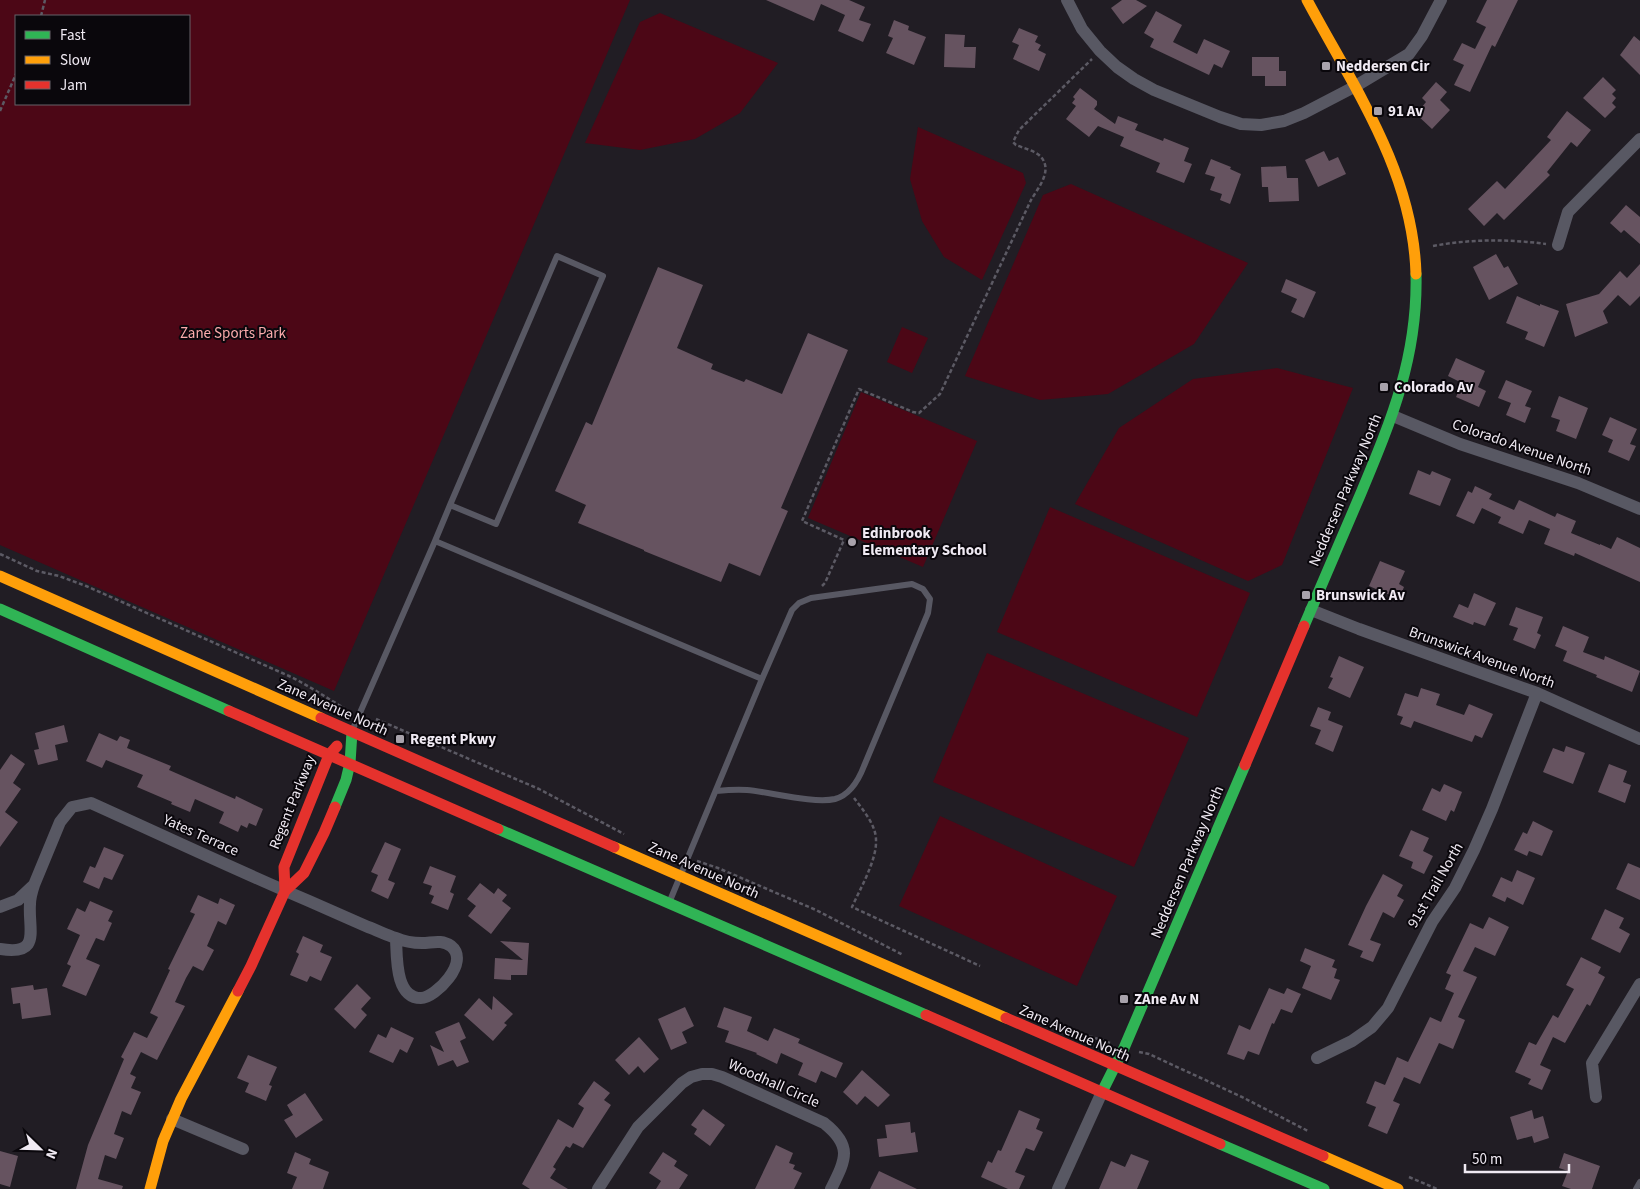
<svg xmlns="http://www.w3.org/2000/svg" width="1640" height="1189" font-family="'Source Sans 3',sans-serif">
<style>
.green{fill:#4c0716;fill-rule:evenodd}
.building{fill:#665360}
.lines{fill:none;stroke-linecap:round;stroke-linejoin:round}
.path{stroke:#5c5a64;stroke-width:2.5;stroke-dasharray:4 2.5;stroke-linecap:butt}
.lane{stroke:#585863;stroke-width:6}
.street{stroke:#585863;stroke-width:12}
.fast{stroke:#30b455;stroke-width:11}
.slow{stroke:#ff9f0a;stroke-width:11}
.jam{stroke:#e5322d;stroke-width:11}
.poi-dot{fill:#a8a2ab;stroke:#0a070c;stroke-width:2}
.labels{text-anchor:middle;stroke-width:4;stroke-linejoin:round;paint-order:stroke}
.poi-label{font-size:15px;font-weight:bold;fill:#f0eaf3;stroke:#0a070c;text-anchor:start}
.park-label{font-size:15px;fill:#fbabac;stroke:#0a070c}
.street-label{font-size:15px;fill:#f0eaf3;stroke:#0a070c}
</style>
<rect width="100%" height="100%" fill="#211d24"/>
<path class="green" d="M0,0h630l-296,691 -334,-146zM16,16h173v88h-173z
M660,13l118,50 -38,50 -45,26 -55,11 -55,-7 55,-121z
M918,127l105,46 3,10 -44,97 -38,-23 -22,-36 -12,-42z
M1071,184l177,79 -54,81 -86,50 -68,6 -75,-24 78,-181z
M902,327l26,11 -16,35 -25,-11z
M1277,368l76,20 -71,177 -34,16 -173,-77 44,-76 74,-49z
M861,392l116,49 -54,126 -115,-49z
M1050,507l200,86 -53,124 -200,-85z
M987,653l202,85 -55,129 -201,-85z
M940,816l177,80 -40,90 -178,-80z"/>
<path class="building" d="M766,0h83l16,7 -6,13 12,4 -8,18 -25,-11 7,-16 -24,-11 -7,17z
M1122,0h14l11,6 -24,18 -12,-16z
M1487,0h31l-23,47 -3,-2 -22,47 -16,-7 10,-20 -11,-5 9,-17 13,6 11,-22 -10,-5z
M1156,11l26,14 -9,17 24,12 7,-15 26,12 -8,17 -8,-4 -5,11 -59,-28 4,-8 -10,-6z
M894,20l15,6 -1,4 18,7 -12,28 -28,-12 7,-15 -5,-2z
M1019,28l19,8 -3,6 6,3 -3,5 8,4 -7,17 -26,-12 6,-14 -7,-3z
M945,34l20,1 -1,12h12l-1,21 -31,-1z
M1634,36l6,5v34l-20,-20z
M1252,57h27v14h7v15h-21v-10h-13z
M1603,77l13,13 -4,4 4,4 -4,5 4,4 -11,11 -22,-20z
M1436,82l11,10 -7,8 10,10 -18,19 -16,-15 10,-12 -4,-4z
M1080,88l17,13v4l-3,4 21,15 3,-8 20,8 -3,6 28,11 1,-3 25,10 -5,13 8,3 -8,19 -28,-11 4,-9 -40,-17 4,-9 -26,-11 -9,11 -23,-18 10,-13 -4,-3 3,-4 -2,-2z
M1567,111l24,19 -14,17 -6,-5 -24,30 3,3 -46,45 -7,-7 -13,13 -16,-17 29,-28 8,8 46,-49 -4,-3z
M1324,151l5,10 9,-4 8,17 -28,13 -13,-27z
M1211,159l20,8 -1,2 11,5 -11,30 -10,-4 2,-6 -12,-4 5,-13 -10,-3z
M1286,166l1,12h11l1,23 -30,1 -1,-15h-6l-1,-20z
M1626,205l14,12v27l-16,-14 -3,3 -11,-10z
M1496,254l8,14 4,-2 10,18 -29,16 -16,-33z
M1640,264v32l-10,10 -12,-11 -15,16 5,12 -33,14 -9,-33 33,-10 21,-23 7,7z
M658,267l45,18 -26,63 36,16 -2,5 33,13 2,-3 36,15 26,-61 40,17 -67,158 7,3 -28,65 -31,-13 -8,19 -77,-31v-1l-66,-27 8,-18 -31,-14 31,-69 6,3z
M1286,279l30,13 -12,26 -13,-6 6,-13 -16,-7z
M1517,296l23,10v-2l19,7 -15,36 -19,-8 3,-7 -22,-9z
M1456,358l29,13 -7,16 8,4 -7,16 -23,-10 6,-14 -14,-7z
M1506,380l26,11 -7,15 6,2 -6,15 -19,-8 5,-12 -13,-5z
M1559,396l29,12 -12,31 -20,-8 4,-11 -9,-3z
M1610,417l27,12 -7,15 6,2 -7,15 -21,-9 5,-12 -11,-5z
M1418,470l12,5 2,-4 19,8 -11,27 -31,-12z
M1475,486l17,8 -3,5 25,11 5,-10 36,17 2,-4 19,8 -5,12 29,12v-1l11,5 6,-12 23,11v34l-65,-29 -1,3 -30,-12 6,-15 -21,-9 -6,14 -25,-11 3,-6 -19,-9 -8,16 -18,-8 12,-25 4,2z
M1380,561l25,10 -6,13 5,3 -5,12 -30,-13z
M1474,593l22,10 -11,23 -11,-4 -1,3 -20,-8 6,-13 9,4z
M1516,607l27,10 -6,16 4,2 -6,14 -22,-9 5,-12 -9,-3z
M1563,626l26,11 -6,15 21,8 1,-4 35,15 -8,21 -36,-15 1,-2 -34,-14 4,-10 -12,-5z
M1339,656l25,11 -14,31 -22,-10 5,-10 -3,-1z
M1421,688l19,6 -4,11 28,10 5,-11 24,10 -11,24 -7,-3 -3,7 -58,-21 -3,7 -11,-4 3,-7 -6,-2 8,-22 13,4z
M1318,707l13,5 -3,8 15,6 -10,26 -18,-8 6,-14 -11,-4z
M64,725l4,17 -13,3 3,15 -20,5 -4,-15 5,-1 -4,-16z
M99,733l18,8 3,-5 10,4 -3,8 44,18 -2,4 66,29 1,-3 27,13 -7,17 -7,-3 -2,5 -6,-3 -3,7 -19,-9 5,-11 -29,-13 -5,13 -19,-8 1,-2 -35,-15 6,-12 -37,-15 -4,8 -16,-7z
M1566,746l19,7 -12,31 -30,-12 10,-24 11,4z
M11,754l14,10 -12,19 8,6 -16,23 13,10 -18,25v-77z
M1609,764l18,7 -4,11 8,3 -6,18 -27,-11z
M1444,784l18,8 -8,20 -3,-2 -5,11 -24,-11 10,-22 8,4z
M1533,821l20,10 -11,25 -13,-5 -2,5 -13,-6 9,-18 4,2z
M1411,830l18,8 -6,13 10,5 -9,18 -13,-6 2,-6 -14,-6z
M385,842l16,7 -13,31 7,3 -7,16 -17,-8 7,-16 -7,-3z
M104,847l20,8 -12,25 -8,-3 -5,12 -16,-7 7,-16 5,2z
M1628,863l12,5v32l-24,-11z
M430,866l26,10 -6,16 4,2 -6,16 -17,-7 3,-7 -5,-2 3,-8 -9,-3z
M1517,870l18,8 -12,27 -16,-8 -2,5 -13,-6 9,-19 11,5z
M1383,874l20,11 -6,11 7,4 -10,18 -11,-6 -13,28 11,4 -8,18 -13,-5 3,-6 -15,-6 18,-39z
M480,883l14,11 4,-6 9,7 -5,6 9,7 -20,26 -23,-18 8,-10 -9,-7z
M198,895l20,9 2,-6 15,7 -9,20 -8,-4 -11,25 7,4 -11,21 -10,-5 -7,12 -11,24 10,4 -28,54 -16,-8 -11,22 6,3 -5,11 10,4 -10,23 -9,-4 -8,23 10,4 -8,21 -11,-4 -7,24 25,7 -1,3h-46l12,-44 36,-86 -3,-2 13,-25 13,6 11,-21 -8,-4 20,-43 -2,-1 27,-55 -5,-2z
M90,901l23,10 -5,10 4,2 -8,18 -8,-3 -10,21 14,6 -14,31 -24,-10 9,-20 -4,-2 13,-29 -13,-6 10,-21 8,4z
M1605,909l19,9 -5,10 11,6 -10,19 -29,-14z
M1489,917l20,10 -14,29 -20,-9 -12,24 14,6 -19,40 7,3 -12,29 -14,-6 -19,41 -16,-7 -11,24 7,3 -13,30 -19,-8 8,-19 -10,-4 9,-22 10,4 12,-28 11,5 22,-45 11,5 13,-29 -9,-4 6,-14 -5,-2 24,-50 13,6z
M303,936l20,9 -3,7 12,5 -11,24 -11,-5 -3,6 -17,-7 9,-21 -3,-2z
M500,941l29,2 -2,32h-16v5l-17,-1 1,-21 28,2z
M1305,948l30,12 -3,7 5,2 -3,9 6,2 -9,20 -29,-12 9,-22 -11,-5z
M1581,957l20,10 -3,6 7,4 -15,29 -3,-2 -22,39 -12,-6 -13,28 11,5 -9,20 -14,-6 3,-5 -16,-7 14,-30 7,3 17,-30 5,3 16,-29 -8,-4z
M357,984l14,14 -10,11 6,6 -12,14 -21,-20z
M33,985l1,5 13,-2 4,27 -29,4 -2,-16 -7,1 -2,-16z
M1269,988l15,6 3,-6 14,6 -9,19 -11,-4 -7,15 -2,-1 -13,32 -11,-4 -4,9 -17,-6 12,-29 11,5z
M493,996l20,18 -9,9 3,2 -14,16 -29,-26 15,-17 13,12z
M685,1007l9,19 -12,6 5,11 -16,7 -13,-31z
M724,1007l28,10 -5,14 21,10 6,-13 26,11 -2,4 45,20 -7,15 -15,-7 -5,12 -18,-8 5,-12 -22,-10 -4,11 -21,-10 1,-1 -32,-11 4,-11 -12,-4z
M459,1022l7,16 -6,3 9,21 -12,5 -4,-7 -15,6 -8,-21 14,7 -9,-20z
M391,1027l23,11 -7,15 -7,-4 -7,14 -24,-11 9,-18 8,4z
M639,1037l20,22 -15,14 -6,-7 -9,9 -14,-15z
M248,1055l29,12 -8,18 3,1 -6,15 -21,-9 4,-9 -12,-5z
M862,1070l28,25 -12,12 -13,-11 -8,9 -14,-13z
M594,1081l16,12 -6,7 7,5 -28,43 -10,-5 -3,5 -4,-2 -13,21 3,2 -6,9 18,11h-38l-8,-5 36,-65 15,9 11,-20 -6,-4z
M305,1093l18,27 -27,18 -12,-18 9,-5 -6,-10z
M703,1109l22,16 -15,21 -16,-12 3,-5 -6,-4z
M1019,1110l21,9 -4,10 7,3 -9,19 -8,-3 -11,24 10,4 -6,13h-11l-27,-12 7,-16 4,2 6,-13 3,1z
M1532,1110l2,9 9,-3 6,22 -15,5 -2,-7 -15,4 -7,-23z
M910,1122l1,11 4,-1 3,20 -39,5 -2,-18 10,-1 -2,-13z
M776,1145l17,8 -4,10 6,2 -2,4 9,4 -8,16h-39z
M0,1151l18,5 -8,31 -10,-3z
M295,1152l16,7 -2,5 20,8 -6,17h-31l5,-12 -10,-4z
M663,1152l14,9 -3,5 14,9 -9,14h-23l5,-8 -12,-8z
M1564,1153l36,13 -8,23h-21l-9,-3 6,-15 -9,-3z
M1131,1154l18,7 -12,28h-38l12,-28 14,6z
M879,1171l38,18h-47z"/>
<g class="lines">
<path class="path" d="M41,16l4,-16
M0,111l16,-37
M1433,246c37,-7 76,-7 113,-2
M0,554l37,17 22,5 27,10 203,90c19,9 36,21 55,32
M822,586l3,-3 19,-43 -42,-19 57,-132 54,23 6,1 21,-19 91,-194c7,-12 22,-29 10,-43 -5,-6 -18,-9 -25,-12l-3,-3 6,-12 73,-71
M376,719l163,70 85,45
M854,798c9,12 22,27 22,42 1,20 -16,49 -24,67l128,59
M697,861l21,7 98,42 87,45
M1089,1036l21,7
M1139,1052l10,2 93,43 66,34
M1409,1177l28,12"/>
<path class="lane" d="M435,541l15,-36 107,-249 46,20 -107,248 -46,-19
M352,731l83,-190 327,138 -93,224
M716,791c10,-1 21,-2 31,-1 23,2 67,14 88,9 15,-4 24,-20 29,-33l64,-153 2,-14 -7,-10 -11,-5 -101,14 -12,5 -7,7 -30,69
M1636,1189l4,-7"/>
<path class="street" d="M1067,0l15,29 18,22 17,16 17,12 20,11 66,27 21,7 20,1 23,-4 20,-8 50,-26 55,-33 13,-18 19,-36
M1558,245l10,-33 72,-73
M1393,416l67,28 118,39 62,26
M1311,610l48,19 178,64 103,46
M34,885l26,-63 12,-15 19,-4c73,33 145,67 218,98 20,9 39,17 59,26 9,3 18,8 28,11 7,3 18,5 26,5 10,0 19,-4 29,3 20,16 -16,52 -30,52 -26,0 -24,-41 -25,-59
M0,907l18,-7 16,-15c-2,6 -4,12 -4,19 -2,26 12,52 -30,45
M1317,1058l35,-17 20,-14 16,-19 44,-86 23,-34 19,-38 18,-41 45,-116
M1596,1097l-4,-34 48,-79
M172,1119l71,30
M598,1189l40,-62 44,-44 9,-6 11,-3h10l10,3 102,46c29,23 22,36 7,66
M1058,1189l44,-97"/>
<path class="fast" d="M0,609l229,102
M1304,626c19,-44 38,-88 57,-133 31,-74 57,-137 55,-219
M335,807l11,-27 4,-17 2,-31
M498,829l428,186
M1102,1092l22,-44 121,-283
M1220,1144l104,45"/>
<path class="slow" d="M1307,0c47,88 106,171 109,274
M0,576l321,142
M614,847l392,171
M1323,1156l75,33
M150,1189l13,-48 18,-42 57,-108"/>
<path class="jam" d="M229,711l269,118
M321,718l293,129
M1245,765l59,-139
M285,891l-1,-24 45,-112 8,-9
M238,991l13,-25 34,-75 19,-18 20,-40 11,-26
M926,1015l294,129
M1006,1018l317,138"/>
</g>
<g class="poi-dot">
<rect x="1321" y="61" width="10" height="10" rx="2.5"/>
<rect x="1373" y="106" width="10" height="10" rx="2.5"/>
<rect x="1379" y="382" width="10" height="10" rx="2.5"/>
<circle cx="852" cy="542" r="5"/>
<rect x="1301" y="590" width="10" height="10" rx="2.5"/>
<rect x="395" y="734" width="10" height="10" rx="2.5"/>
<rect x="1119" y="994" width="10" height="10" rx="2.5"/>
</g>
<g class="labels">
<g class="poi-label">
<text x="1336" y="71">Neddersen Cir</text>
<text x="1388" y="116">91 Av</text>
<text x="1394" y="392">Colorado Av</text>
<text x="862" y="538">Edinbrook<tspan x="862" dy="17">Elementary School</tspan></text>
<text x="1316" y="600">Brunswick Av</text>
<text x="410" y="744">Regent Pkwy</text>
<text x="1134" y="1004">ZAne Av N</text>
</g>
<g class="park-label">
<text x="233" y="338">Zane Sports Park</text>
</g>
<g class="street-label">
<text transform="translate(1522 447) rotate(19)" y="5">Colorado Avenue North</text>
<text transform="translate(1345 490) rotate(-67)" y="5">Neddersen Parkway North</text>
<text transform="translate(1482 657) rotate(20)" y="5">Brunswick Avenue North</text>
<text transform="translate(333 707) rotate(24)" y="5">Zane Avenue North</text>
<text transform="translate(292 802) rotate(-68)" y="5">Regent Parkway</text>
<text transform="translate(201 835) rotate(24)" y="5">Yates Terrace</text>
<text transform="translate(1187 862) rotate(-67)" y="5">Neddersen Parkway North</text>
<text transform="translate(704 870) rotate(24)" y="5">Zane Avenue North</text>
<text transform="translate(1435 885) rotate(-60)" y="5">91st Trail North</text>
<text transform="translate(1075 1033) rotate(24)" y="5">Zane Avenue North</text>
<text transform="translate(774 1083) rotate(24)" y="5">Woodhall Circle</text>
</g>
</g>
<rect x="15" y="15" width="175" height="90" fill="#0a070c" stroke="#666268"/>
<rect x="25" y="31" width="25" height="8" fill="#30b455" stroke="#666268"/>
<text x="60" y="40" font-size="15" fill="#f0eaf3">Fast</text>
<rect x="25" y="56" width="25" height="8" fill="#ff9f0a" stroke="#666268"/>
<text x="60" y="65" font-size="15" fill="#f0eaf3">Slow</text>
<rect x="25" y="81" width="25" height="8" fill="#e5322d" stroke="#666268"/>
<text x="60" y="90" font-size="15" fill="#f0eaf3">Jam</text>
<g transform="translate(40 1149) rotate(113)" stroke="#0a070c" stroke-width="4" paint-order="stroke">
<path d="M0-4L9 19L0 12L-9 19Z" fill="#f0eaf3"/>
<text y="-8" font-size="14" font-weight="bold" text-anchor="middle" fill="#f0eaf3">N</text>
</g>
<path d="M1465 1164v8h104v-8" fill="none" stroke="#f0eaf3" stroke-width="2.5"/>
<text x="1472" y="1164" font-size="15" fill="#f0eaf3" stroke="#0a070c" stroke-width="4" paint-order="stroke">50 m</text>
</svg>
